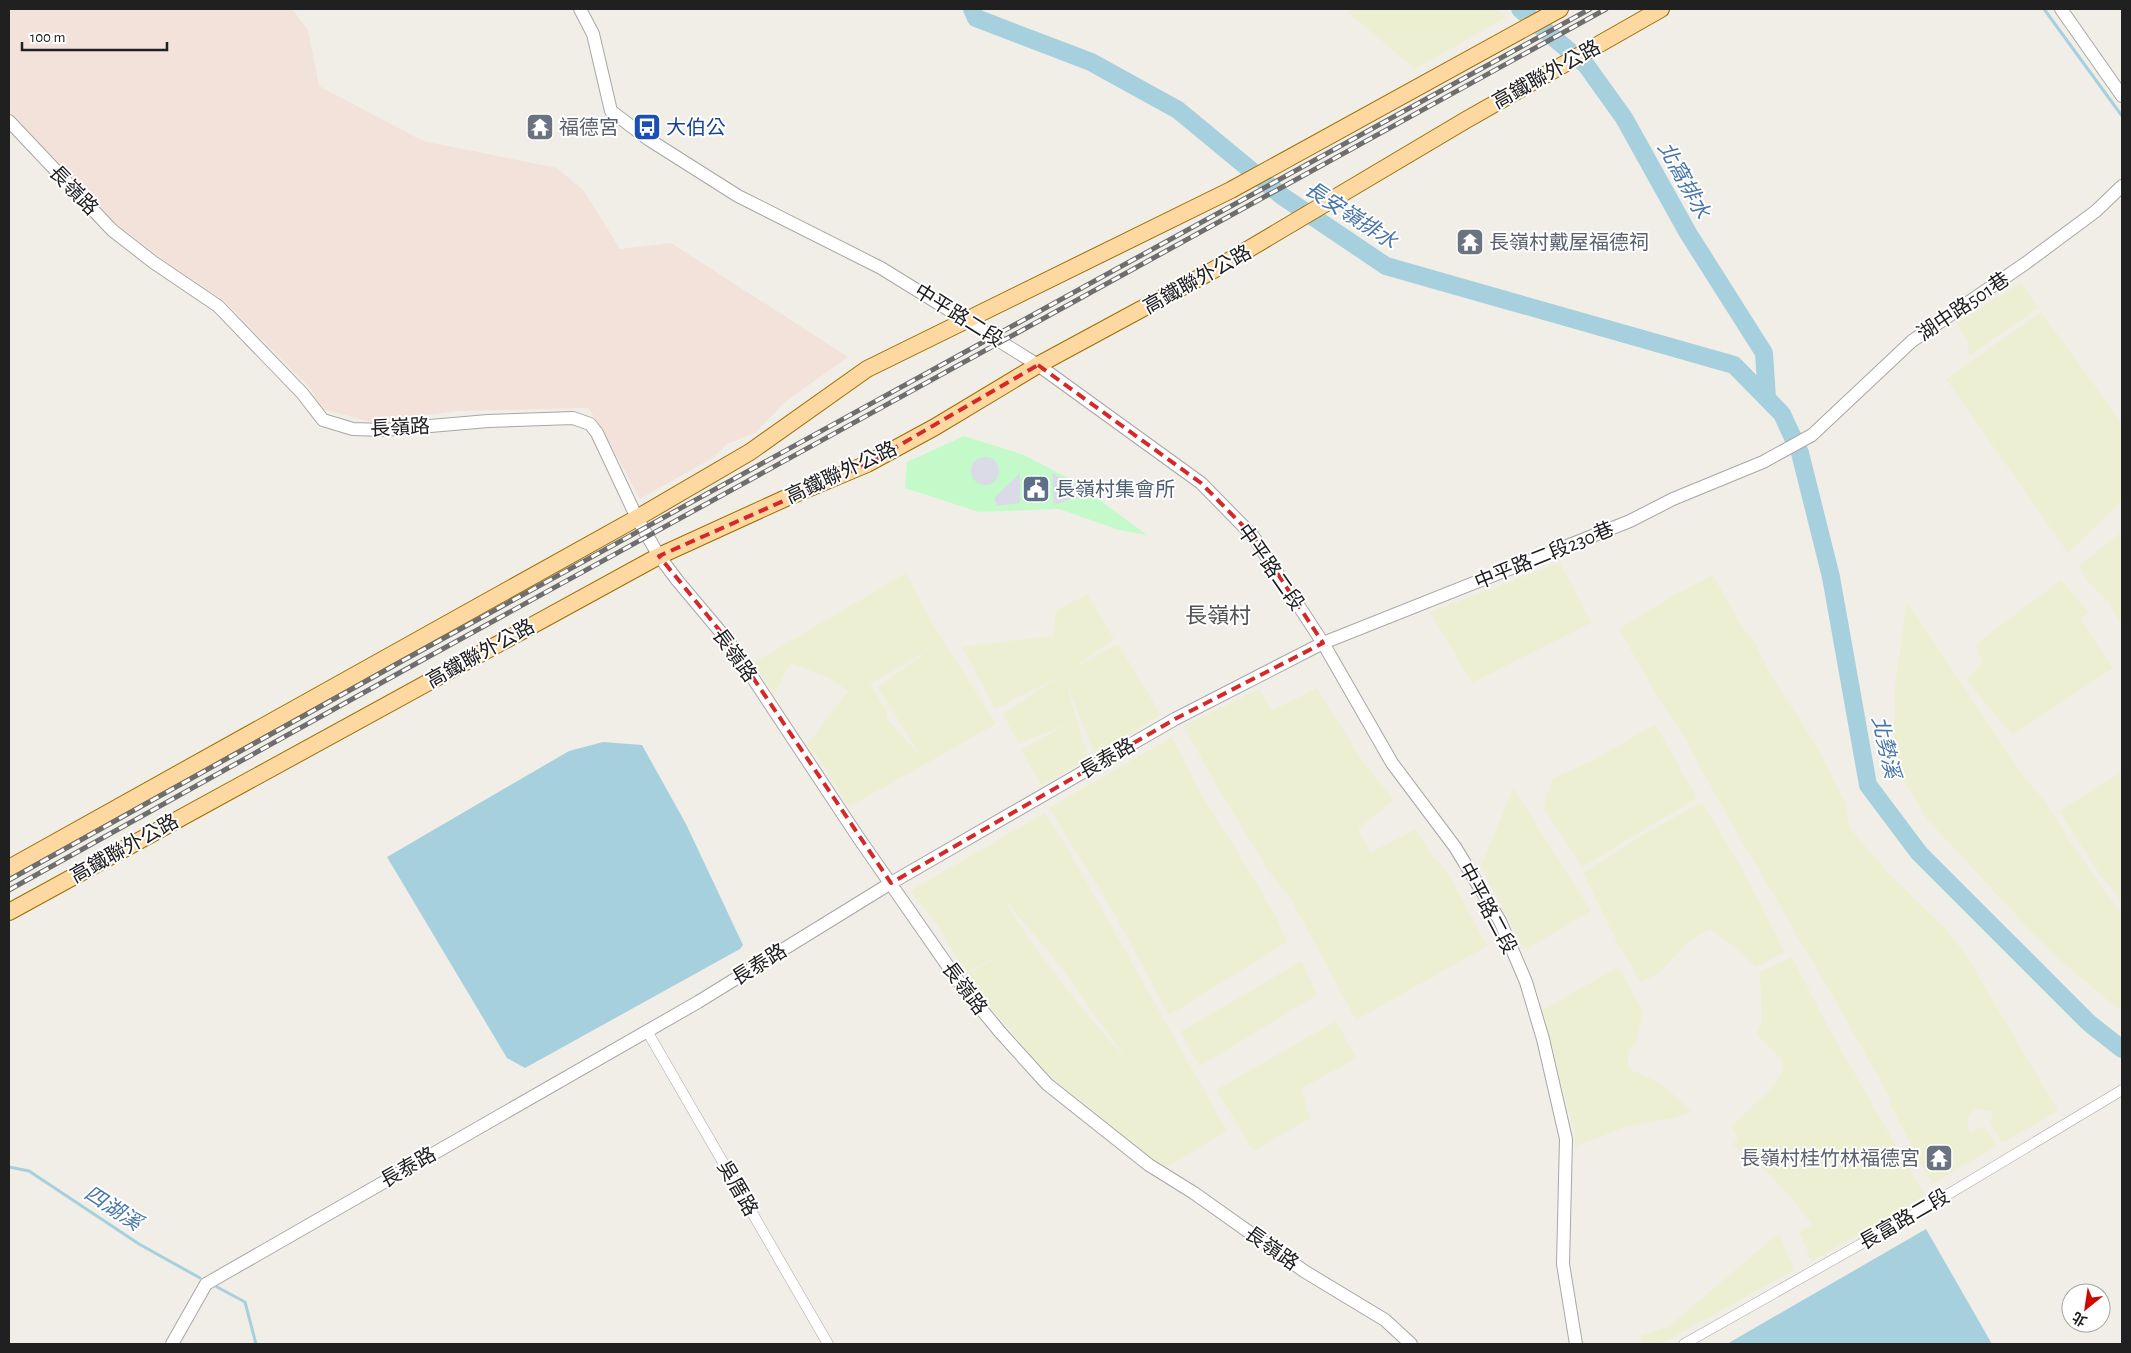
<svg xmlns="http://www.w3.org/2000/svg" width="2131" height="1353" font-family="'Alegreya Sans','Noto Sans TC',sans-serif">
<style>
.military{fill:#f2e2da}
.farmland{fill:#ecefd2;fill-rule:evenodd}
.park{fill:#c4faca}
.plaza{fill:#dbdbe7}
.water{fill:#a7d0de}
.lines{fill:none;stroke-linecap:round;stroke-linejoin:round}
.stream{stroke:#a7d0de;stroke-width:3}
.river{stroke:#a7d0de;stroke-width:18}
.minor-casing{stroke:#a7a7a7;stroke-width:11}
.tertiary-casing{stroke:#a7a7a7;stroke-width:14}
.primary-casing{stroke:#9c6e00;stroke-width:18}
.minor{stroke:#fff;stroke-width:10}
.tertiary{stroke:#fff;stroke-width:12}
.primary{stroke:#fdd8a0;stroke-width:16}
.rail-casing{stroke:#6e6e6e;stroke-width:5}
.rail{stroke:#fff;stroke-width:3;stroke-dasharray:9;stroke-linecap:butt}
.marked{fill:none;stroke:#d62828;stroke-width:4;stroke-dasharray:10 6;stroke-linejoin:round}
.labels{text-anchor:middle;stroke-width:4;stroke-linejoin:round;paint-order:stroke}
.street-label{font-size:20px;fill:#202020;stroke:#fff}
.worship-label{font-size:20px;fill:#5b616d;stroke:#fff;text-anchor:start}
.transit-label{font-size:20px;fill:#164399;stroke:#fff;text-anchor:start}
.service-label{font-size:20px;fill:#4e5e75;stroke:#fff;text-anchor:start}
.water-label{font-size:21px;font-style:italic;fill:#4876aa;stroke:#fff}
.quarter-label{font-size:22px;fill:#535353;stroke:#fff}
</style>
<rect width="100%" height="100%" fill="#f1eee7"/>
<path class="military" d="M9,9h283l16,21 11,56 104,55 134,27 27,23 36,58 51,-6 177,114 -63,45 -30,31 -28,11 -13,13 -74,42 -37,-69 -15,-22 -130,3 -87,11 -52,-14 -7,-18 -89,-90 -55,-37 -71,-54 -88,-99z"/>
<path class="farmland" d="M1344,9h153l10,8 -92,52z
M2021,283l17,25 -69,48 -1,-15 -11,-18z
M2041,312l81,111v78l-54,52 -122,-174z
M2122,532v92l-14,-22 -19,-19 -10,-18z
M1560,563l31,60 -119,60 -42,-71z
M906,573l25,48 65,103 -147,83 -31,-50 -11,-12 41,-54 -19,-13 -39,-15 -16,31 -21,-31zM936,645l-58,42 44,71 -33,-37 -2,1v-10l-17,-28z
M1713,575l27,49 16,21 14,29 48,74 27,55 5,25 39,46 57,55 22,29 90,153 -56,32 -12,-19 3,-13 -19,-2 -7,11 3,13 14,-7 13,20 -65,38 -42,-80 2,-2 -41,-74 -130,-223 -43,-79 -18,-25 -41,-72 55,-34z
M2061,580l28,33 -8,6 32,49 -101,67 -46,-56 16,-15 -6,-20z
M1087,594l27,45 -44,31 48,-26 43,71 -66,40 -30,-76 23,80 -47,26 -20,-35 48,-27 -50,21 -16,-30 55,-37 -63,32 -33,-62 89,-11 2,4 3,-29z
M1907,602l114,171 26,31 24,39 51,72v97l-66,-55 -28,-29 -100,-108 -28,-45 -6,-35 1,-54z
M1317,688l46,74 31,38 -36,29 12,24 45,-24 14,22 19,22 39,73 -131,74 -65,-121 -23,-29 -56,-92 -28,-52 75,-37 12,22z
M1655,724l42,74 -115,69 -38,-59 8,-29 44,-20z
M1172,737l25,50 52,84 28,47 10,24 -118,73 -56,-104 -64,-103z
M2122,771v129l-20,-22 -43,-67z
M1513,788l78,123 -66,39 -44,-84z
M1702,802l42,70 41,80 -29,15 -22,-21 -24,-17 -20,11 -32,34 -17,8 -21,-34 -37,-75 58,-37z
M1045,813l24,38 158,280 -63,38 -124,-101 -27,-35 -51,-55 45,-27 -41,22 -30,-50 -26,-32zM1001,895l60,72 67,95 -52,-61 -47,-62z
M1792,957l37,72 96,167 -113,65 -13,-29 13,-7 -20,-27 -35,-35 -25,-19 7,-4 -8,-13 44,-42 9,-18 -4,-10 -23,-22 5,-15 -2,-48z
M1302,961l15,34 -117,71 -20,-34z
M1618,967l25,44 -7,32 -8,8v17l35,17 29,26 -15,6 -53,10 -49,20v-14l-34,-122z
M1336,1021l20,37 -55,31 9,29 -56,33 -38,-61z
M1779,1233l15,37 -133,74h-17l-6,-8 30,-9z"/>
<path class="park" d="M964,436l60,19 50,26 73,54 -28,-5 -60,-21 -80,3 -74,-24 2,-26z"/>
<path class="plaza" d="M971 471a14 14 0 1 1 28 0a14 14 0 1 1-28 0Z
M1020,473v30l-23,3 -3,-8z
M1052,473l21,11 13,10 -32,11z"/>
<path class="water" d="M603,742l39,3 44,79 57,121 -3,4 -215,119 -18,-10 -120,-201 182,-106z
M1926,1229l66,115h-265z"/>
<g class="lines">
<path class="stream" d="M2044,9l78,107
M9,1167l20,4 110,73 61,34
M217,1287l28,15 11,42"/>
<path class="river" d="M972,9l4,9 115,44 87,48 104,86 104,70 348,99 48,49 18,39 31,124 37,208 51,68 170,170 33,26
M1520,9l66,56 38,53 64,115 76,120 3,45"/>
<g class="minor-casing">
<path id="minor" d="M647,1031l181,313
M1684,1344l253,-143 185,-111"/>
</g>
<g class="tertiary-casing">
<path id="tertiary" d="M580,9l13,25 18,77 37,28 90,57 143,72 157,97 163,118 52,53 70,107 69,120 63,84 45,74 26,61 17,57 23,100 -3,125 13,80
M2061,9l61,87
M9,121l103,109 41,32 65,44 84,87 21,27 30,9 31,1 104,-9 85,-3 17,6 7,9 40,85 22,38 18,24 52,62 129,195 101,145 41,50 47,52 102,81 45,28 110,78 81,49 26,24
M172,1344l34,-60 492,-282 193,-119 284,-164 148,-76 307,-122 43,-22 90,-37 49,-27 100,-94 114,-78 70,-52 26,-25"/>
</g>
<g class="primary-casing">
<path id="primary" d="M9,868l628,-350 113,-66 117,-83 364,-179 329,-181
M9,912l650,-356 127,-58 81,-34 68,-37 103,-62 172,-93 256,-152 195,-111"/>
</g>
<use href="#minor" class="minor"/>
<use href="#tertiary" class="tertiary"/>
<use href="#primary" class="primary"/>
<g class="rail-casing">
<path id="rail" d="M9,880l395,-220 1186,-651
M9,890l399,-222 1198,-659"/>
</g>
<use href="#rail" class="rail"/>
</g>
<path class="marked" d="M1038,365l163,118 52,53 70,107 -148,76 -284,164 -162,-241 -70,-86 208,-92z"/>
<defs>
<g id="temple-square" transform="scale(1.4375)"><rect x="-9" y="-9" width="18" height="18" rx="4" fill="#6b7280" stroke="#fff"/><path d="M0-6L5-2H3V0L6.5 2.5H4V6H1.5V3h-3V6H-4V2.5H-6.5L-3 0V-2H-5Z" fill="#fff"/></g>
<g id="bus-square" transform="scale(1.4375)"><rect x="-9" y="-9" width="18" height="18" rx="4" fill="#1a4fb4" stroke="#fff"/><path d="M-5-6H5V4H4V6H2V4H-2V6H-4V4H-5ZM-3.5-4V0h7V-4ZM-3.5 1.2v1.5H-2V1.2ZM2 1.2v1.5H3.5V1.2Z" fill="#fff"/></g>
<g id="civic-square" transform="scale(1.4375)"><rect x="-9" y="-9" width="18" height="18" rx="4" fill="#5c6f8a" stroke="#fff"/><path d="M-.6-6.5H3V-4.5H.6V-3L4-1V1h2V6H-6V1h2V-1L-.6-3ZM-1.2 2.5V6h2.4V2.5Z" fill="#fff"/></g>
</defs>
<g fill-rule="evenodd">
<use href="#temple-square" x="540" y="127"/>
<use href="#bus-square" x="647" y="127"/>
<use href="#temple-square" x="1470" y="242"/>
<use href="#civic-square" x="1036" y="489"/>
<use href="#temple-square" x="1939" y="1158"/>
</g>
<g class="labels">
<g class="street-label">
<text transform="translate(1546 74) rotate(-29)" y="7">高鐵聯外公路</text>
<text transform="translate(74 190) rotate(46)" y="7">長嶺路</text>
<text transform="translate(1197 279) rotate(-29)" y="7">高鐵聯外公路</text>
<text transform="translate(1963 306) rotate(-34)" y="7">湖中路501巷</text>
<text transform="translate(959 315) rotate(32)" y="7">中平路二段</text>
<text transform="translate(400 427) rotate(-3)" y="7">長嶺路</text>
<text transform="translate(841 472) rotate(-25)" y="7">高鐵聯外公路</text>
<text transform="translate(1544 555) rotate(-22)" y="7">中平路二段230巷</text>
<text transform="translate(1271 567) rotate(55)" y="7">中平路二段</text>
<text transform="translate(480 653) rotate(-29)" y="7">高鐵聯外公路</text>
<text transform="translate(735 655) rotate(54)" y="7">長嶺路</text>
<text transform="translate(1107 758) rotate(-30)" y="7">長泰路</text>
<text transform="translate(124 848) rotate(-29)" y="7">高鐵聯外公路</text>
<text transform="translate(1488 908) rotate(62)" y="7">中平路二段</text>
<text transform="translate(759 964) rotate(-32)" y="7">長泰路</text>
<text transform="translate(965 988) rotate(53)" y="7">長嶺路</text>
<text transform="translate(408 1167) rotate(-30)" y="7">長泰路</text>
<text transform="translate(738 1188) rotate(60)" y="7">吳厝路</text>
<text transform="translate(1904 1219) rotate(-30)" y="7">長富路二段</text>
<text transform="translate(1272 1248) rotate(35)" y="7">長嶺路</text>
</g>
<g class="worship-label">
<text x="559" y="134">福德宮</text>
<text x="1489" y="249">長嶺村戴屋福德祠</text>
<text x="1920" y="1165" text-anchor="end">長嶺村桂竹林福德宮</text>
</g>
<g class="transit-label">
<text x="666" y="134">大伯公</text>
</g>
<g class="service-label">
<text x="1055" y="496">長嶺村集會所</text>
</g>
<g class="water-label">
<text transform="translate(1684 180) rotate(61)" y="7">北窩排水</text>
<text transform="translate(1351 215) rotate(33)" y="7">長安嶺排水</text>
<text transform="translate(1886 747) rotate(77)" y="7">北勢溪</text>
<text transform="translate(113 1208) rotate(33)" y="7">四湖溪</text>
</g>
<g class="quarter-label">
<text x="1218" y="623">長嶺村</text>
</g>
</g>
<rect width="2131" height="1353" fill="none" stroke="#202020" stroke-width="20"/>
<g transform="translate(2086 1308) rotate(210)"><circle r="24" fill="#ffffff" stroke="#a6a6a6"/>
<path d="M0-4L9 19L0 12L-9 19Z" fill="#d00700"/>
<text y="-8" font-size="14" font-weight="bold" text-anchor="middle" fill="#202020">北</text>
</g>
<path d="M22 42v8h145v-8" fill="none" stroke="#202020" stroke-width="2.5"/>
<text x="30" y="42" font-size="15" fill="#202020" stroke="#ffffff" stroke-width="4" paint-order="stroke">100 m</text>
</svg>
